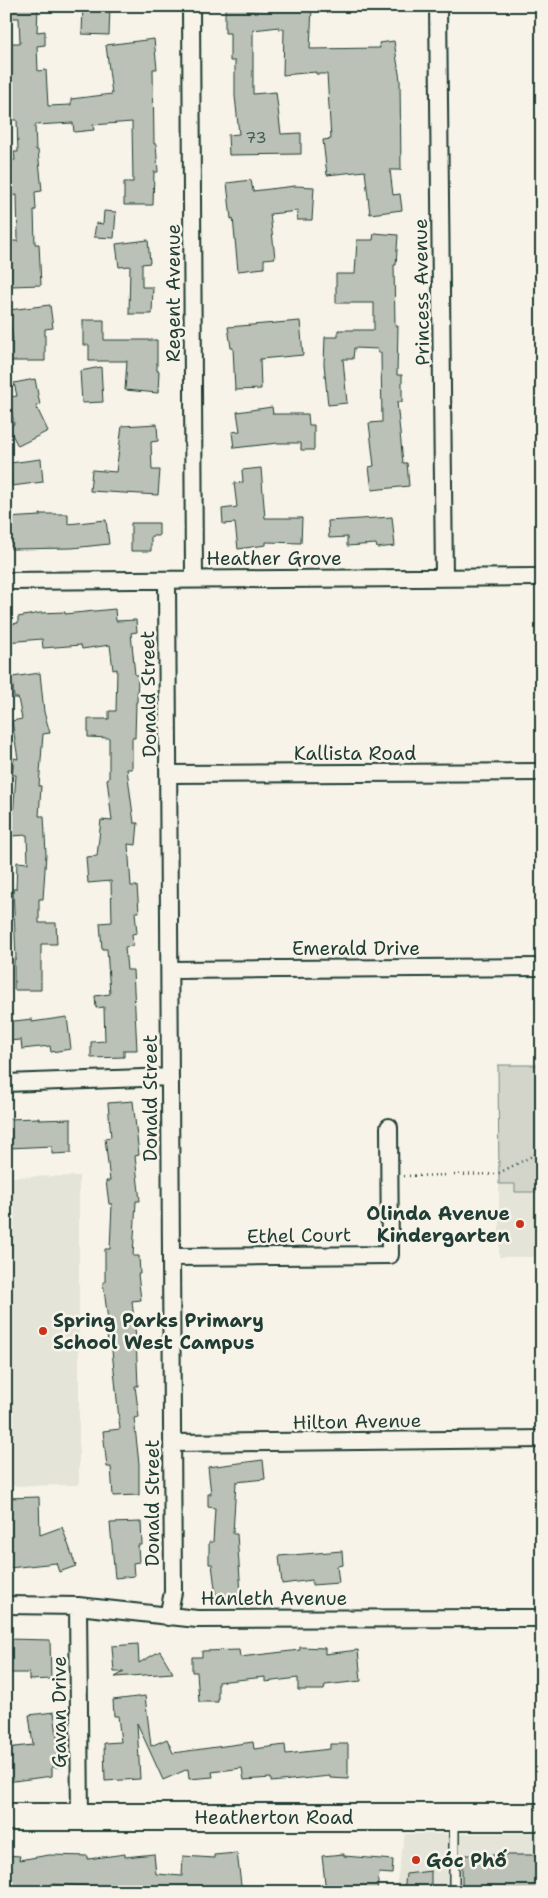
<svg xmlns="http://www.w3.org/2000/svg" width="548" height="1898" font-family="'Shantell Sans',sans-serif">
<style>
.built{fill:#e5e4d9}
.green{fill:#d3d5ca;stroke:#79897f}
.building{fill:#bbc1b6;stroke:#1f3d34}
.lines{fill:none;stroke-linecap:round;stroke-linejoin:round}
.service-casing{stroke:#1f3d34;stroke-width:12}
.minor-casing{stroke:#1f3d34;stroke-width:20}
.primary-casing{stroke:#1f3d34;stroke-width:30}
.path{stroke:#1f3d34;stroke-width:2.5;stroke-dasharray:1 4;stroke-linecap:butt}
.service{stroke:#f7f3e8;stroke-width:9}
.minor{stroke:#f7f3e8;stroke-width:16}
.primary{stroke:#f7f3e8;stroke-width:26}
.poi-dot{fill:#c8321e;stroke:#f7f3e8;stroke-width:2}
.labels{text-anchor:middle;stroke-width:5;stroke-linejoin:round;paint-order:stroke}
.number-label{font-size:16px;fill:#465e54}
.street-label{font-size:19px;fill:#1f3d34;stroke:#f7f3e8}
.poi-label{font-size:19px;font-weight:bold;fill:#1f3d34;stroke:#f7f3e8;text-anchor:start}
</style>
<rect width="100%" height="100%" fill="#f7f3e8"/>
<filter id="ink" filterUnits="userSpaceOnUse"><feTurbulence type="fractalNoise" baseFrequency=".02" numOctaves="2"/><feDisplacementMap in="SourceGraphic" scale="10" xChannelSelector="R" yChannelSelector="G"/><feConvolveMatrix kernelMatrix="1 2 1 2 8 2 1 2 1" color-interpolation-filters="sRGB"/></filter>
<g filter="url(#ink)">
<path class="built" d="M79,1176v309l-73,1v-309z
M499,1184h16l1,8h26v65h-43z
M542,1833v59h-147l10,-58z"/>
<path class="green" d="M498,1065h44v127h-27v-8h-16z"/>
<path class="building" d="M11,6h27l-1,26 8,-1v14l-8,1 1,25 8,-1 2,36 23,-1v-6l41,-5 -6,-49 48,-6 3,30h-4l1,75h2l2,28h-4l-1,33h-29v-23h9l-1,-60 -39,3 1,5 -20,2 -1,-9 -38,2 1,25h2l4,41 -7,1 1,18h-2l1,34h4l2,41 -30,1 -2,-45h9l-1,-46 -8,1 -1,-35 7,-1 -1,-8h4l-1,-32h-8v-12l3,-1 -4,-64h12l-1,-25h-9z
M83,6h27l-1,29 -27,-1z
M225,6h22v5l33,-5 32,1 -2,42 70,-1 -1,-5 15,-2 6,39 1,90h-11l3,25 7,-1 2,16 -32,4 -5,-43 -38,4 -4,-35 8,-1 -4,-65h-11v-2l-33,3 1,-46h-5v-2l-26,3v64l23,-2 5,42 20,-1v21l-72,1 -1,-20 11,-1 -4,-38v-35h-5v-28h-5z
M251,180l2,11 42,-5 19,1 -2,33h-15l1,-9 -28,3 5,44 -11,1v9l-26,3 -5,-53 -2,1 -4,-36z
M104,211l12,1 -2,26 -20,-1 2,-14 7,1z
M374,233l24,2 -2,30h-2l1,61h3l-1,49h5v27h-5l6,61h4l2,23 -37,4 -3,-23 5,-1 -5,-43 13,-1 -1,-69h-3v-4l-24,-1 -1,11h-10l4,44 -19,2 -4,-41 1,-27h13v-7h36v-27h-38v-29h19l2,-34h16z
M148,240l2,23 -8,1v23h11l-1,27h-23l1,-48 -11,1 -3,-23z
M50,305l3,23 -8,1v32h-35v-20h3l-4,-31z
M83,320h21v20h53v31h2l-1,22 -33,-3 2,-29h-38v-16h-6z
M300,321l3,34 -43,4 1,30 -26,1 -2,-42h-2l-3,-21z
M101,367l2,35 -21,1 -2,-32z
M35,379l5,26 -4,1 12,25 -30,15 -10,-19 6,-3 -5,-27 8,-1 -3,-13z
M272,407l1,7h35l1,11h5v25h-13v-7h-23l-44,5 -2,-16 8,-1 -3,-19z
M157,424l1,17 -7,1 1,28h8l-2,25 -68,-4 2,-21 24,2 6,-46z
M41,459l2,23 -31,4 -2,-23z
M261,468l4,50h37l-1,25 -35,-1v3l-28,4 -3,-26 -12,1 -1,-15 15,-2 -3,-24 9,-1 -1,-12z
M40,514h28v10l38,-4 3,24 -37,4 -61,1 -1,-13h-4v-18l34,-2z
M392,517l3,29 -18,2 -1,-4 -29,2v-9l-18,1 -1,-17z
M131,523h28v13h-8v15h-20z
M115,609l1,12 20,-1 1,12 -6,1 4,42h3l-1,27h-1l-1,36h-3v31h-5l7,54h4l-2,22 -8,-1 3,42h6l2,26h-4l2,21 -5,1 1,12 -8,1 2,23h6l4,80h-13v7l-33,1v-16l14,-1 -1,-34 -8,1 -1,-12 15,-2 -3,-45h-5l-2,-26 12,-1 -1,-41 -23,2 -2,-26 11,-1 4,-36 11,1 -5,-42 2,-1v-40l-21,-1v-18h21v-8h7l1,-42 -4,1 -3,-25 -28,4 -1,-4 -38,3 -1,-9 -36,3v-17l12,-2v-6l22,-4 25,-1v2z
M40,673l4,39 6,21 -7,1 -4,52h2l-2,30h5l2,38 -3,45h-4v24h17l1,21h-16v46h-27v-31h2l-3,-70h3l1,-27 11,1 -1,-28 -16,1v-20h2l3,-41h-4l2,-17 4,1 -6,-38 10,-2 -4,-21h-4l-2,-21z
M67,1017l4,32 -20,3 -1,-6 -28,3 -1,-9 -15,1v-19l26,-3v3z
M133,1101l6,54 -4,1 5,45h-4l-3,55h6l1,18h-2l3,26 -9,1 4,37 2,48h-3l4,31 -5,1 5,46v31l-26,1 -2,-29h-4l-4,-36 17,-2 -9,-88 -3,1 -3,-22h3l-5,-38h2v-33h5l2,-45h-3l-3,-23h4l-5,-43 6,-1 -3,-34z
M39,1118v2l32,-1v34l-19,1v-8l-43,2 -2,-29z
M263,1460l2,19 -29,3 -3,52h4l4,60 -25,3 -4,-33h-3v-22h4l2,-34 -7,-1v-13h3l-3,-27z
M39,1497l1,38 22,-8 14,39 -17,6 -3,-9 -47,5 -3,-30v-40z
M141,1522l1,23h-4l1,17 -6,1 1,13 -19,2 -5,-55z
M342,1551l1,14 -6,1 2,17 -27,2v-5l-30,4 -3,-28z
M7,1639l43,1 1,39 -22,1v-7h-23z
M138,1644l1,19 21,-12 13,22 -58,4 9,-5h-10l-2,-26z
M300,1647l25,1v6l33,-4 3,31 -36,4 -1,5h-26v-12l-33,4v-5l-47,5v20h-19l-2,-30h-5v-15h10v-6l37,-1 1,7 60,-7z
M145,1696l6,50 16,-7 6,14 80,-11 1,7 31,-4 1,9 44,-5v-5h18v35l-18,-1v-2l-59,6v-4l-27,2 -2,-12 -30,4 1,5 -24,2 -1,-10 -25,11 -26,-57 3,56 -35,2 -1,-38 17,-1 -3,-26h-4l-1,-16z
M54,1712l7,55h-9v9l-46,6v-34l27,-3 -4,-30z
M237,1853l5,39h-56l-28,-4v4h-23l-1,-8 -27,3 -56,-3 2,8h-22l-1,-4 -24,-1v-32l14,1 -1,4 30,-5 39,1v3l37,-5v3l29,-3 2,20 26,2 1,-20 31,2v-3z
M344,1854v2l49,4 -1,14 -13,-1 -2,19h-51l-4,-36z
M462,1855h80v37h-80z
M431,1871v21h-27l2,-18z"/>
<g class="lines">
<g class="service-casing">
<path id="service" d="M454,1820v72"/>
</g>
<g class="minor-casing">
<path id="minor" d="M191,6l3,573
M438,6l6,571
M167,580l6,1012 -5,25
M6,581l536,-4
M169,774l373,-2
M170,970l372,-3
M6,1083l164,-6
M171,1257l219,-2 -1,-128
M172,1443l370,-4
M6,1605l72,1 119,13 345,-1
M78,1606l2,211"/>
</g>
<g class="primary-casing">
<g id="primary">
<path id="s1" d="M6,1817h536"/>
</g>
</g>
<path class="path" d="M404,1176l93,-2 45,-23"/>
<use href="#service" class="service"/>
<use href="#minor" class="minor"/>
<use href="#primary" class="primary"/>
</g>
</g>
<g class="poi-dot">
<circle cx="520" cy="1224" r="5"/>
<circle cx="43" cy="1331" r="5"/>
<circle cx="416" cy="1860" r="5"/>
</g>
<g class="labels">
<g class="number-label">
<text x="256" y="143">73</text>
</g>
<g class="street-label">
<text transform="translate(421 292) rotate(-91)" y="7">Princess Avenue</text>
<text transform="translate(173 293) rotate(-90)" y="7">Regent Avenue</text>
<text x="274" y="565">Heather Grove</text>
<text transform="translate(148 694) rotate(-91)" y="7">Donald Street</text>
<text x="355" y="760">Kallista Road</text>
<text x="356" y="955">Emerald Drive</text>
<text transform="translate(150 1098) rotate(-90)" y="7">Donald Street</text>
<text transform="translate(299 1235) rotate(-1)" y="7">Ethel Court</text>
<text transform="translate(357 1421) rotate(-1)" y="7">Hilton Avenue</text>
<text transform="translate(152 1503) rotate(-90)" y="7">Donald Street</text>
<text x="274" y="1605">Hanleth Avenue</text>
<text transform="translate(59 1712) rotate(-90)" y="7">Gavan Drive</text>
<text dy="7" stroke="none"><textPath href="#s1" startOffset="268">Heatherton Road</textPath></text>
</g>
<g class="poi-label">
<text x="510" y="1220" text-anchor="end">Olinda Avenue<tspan x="510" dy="22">Kindergarten</tspan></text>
<text x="53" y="1327">Spring Parks Primary<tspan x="53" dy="22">School West Campus</tspan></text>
<text x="426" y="1867">Góc Phố</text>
</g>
</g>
<rect width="548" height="1898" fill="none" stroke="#f7f3e8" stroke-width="25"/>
<rect x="12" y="12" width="523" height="1873" fill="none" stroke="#1f3d34" stroke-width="2" filter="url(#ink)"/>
</svg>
